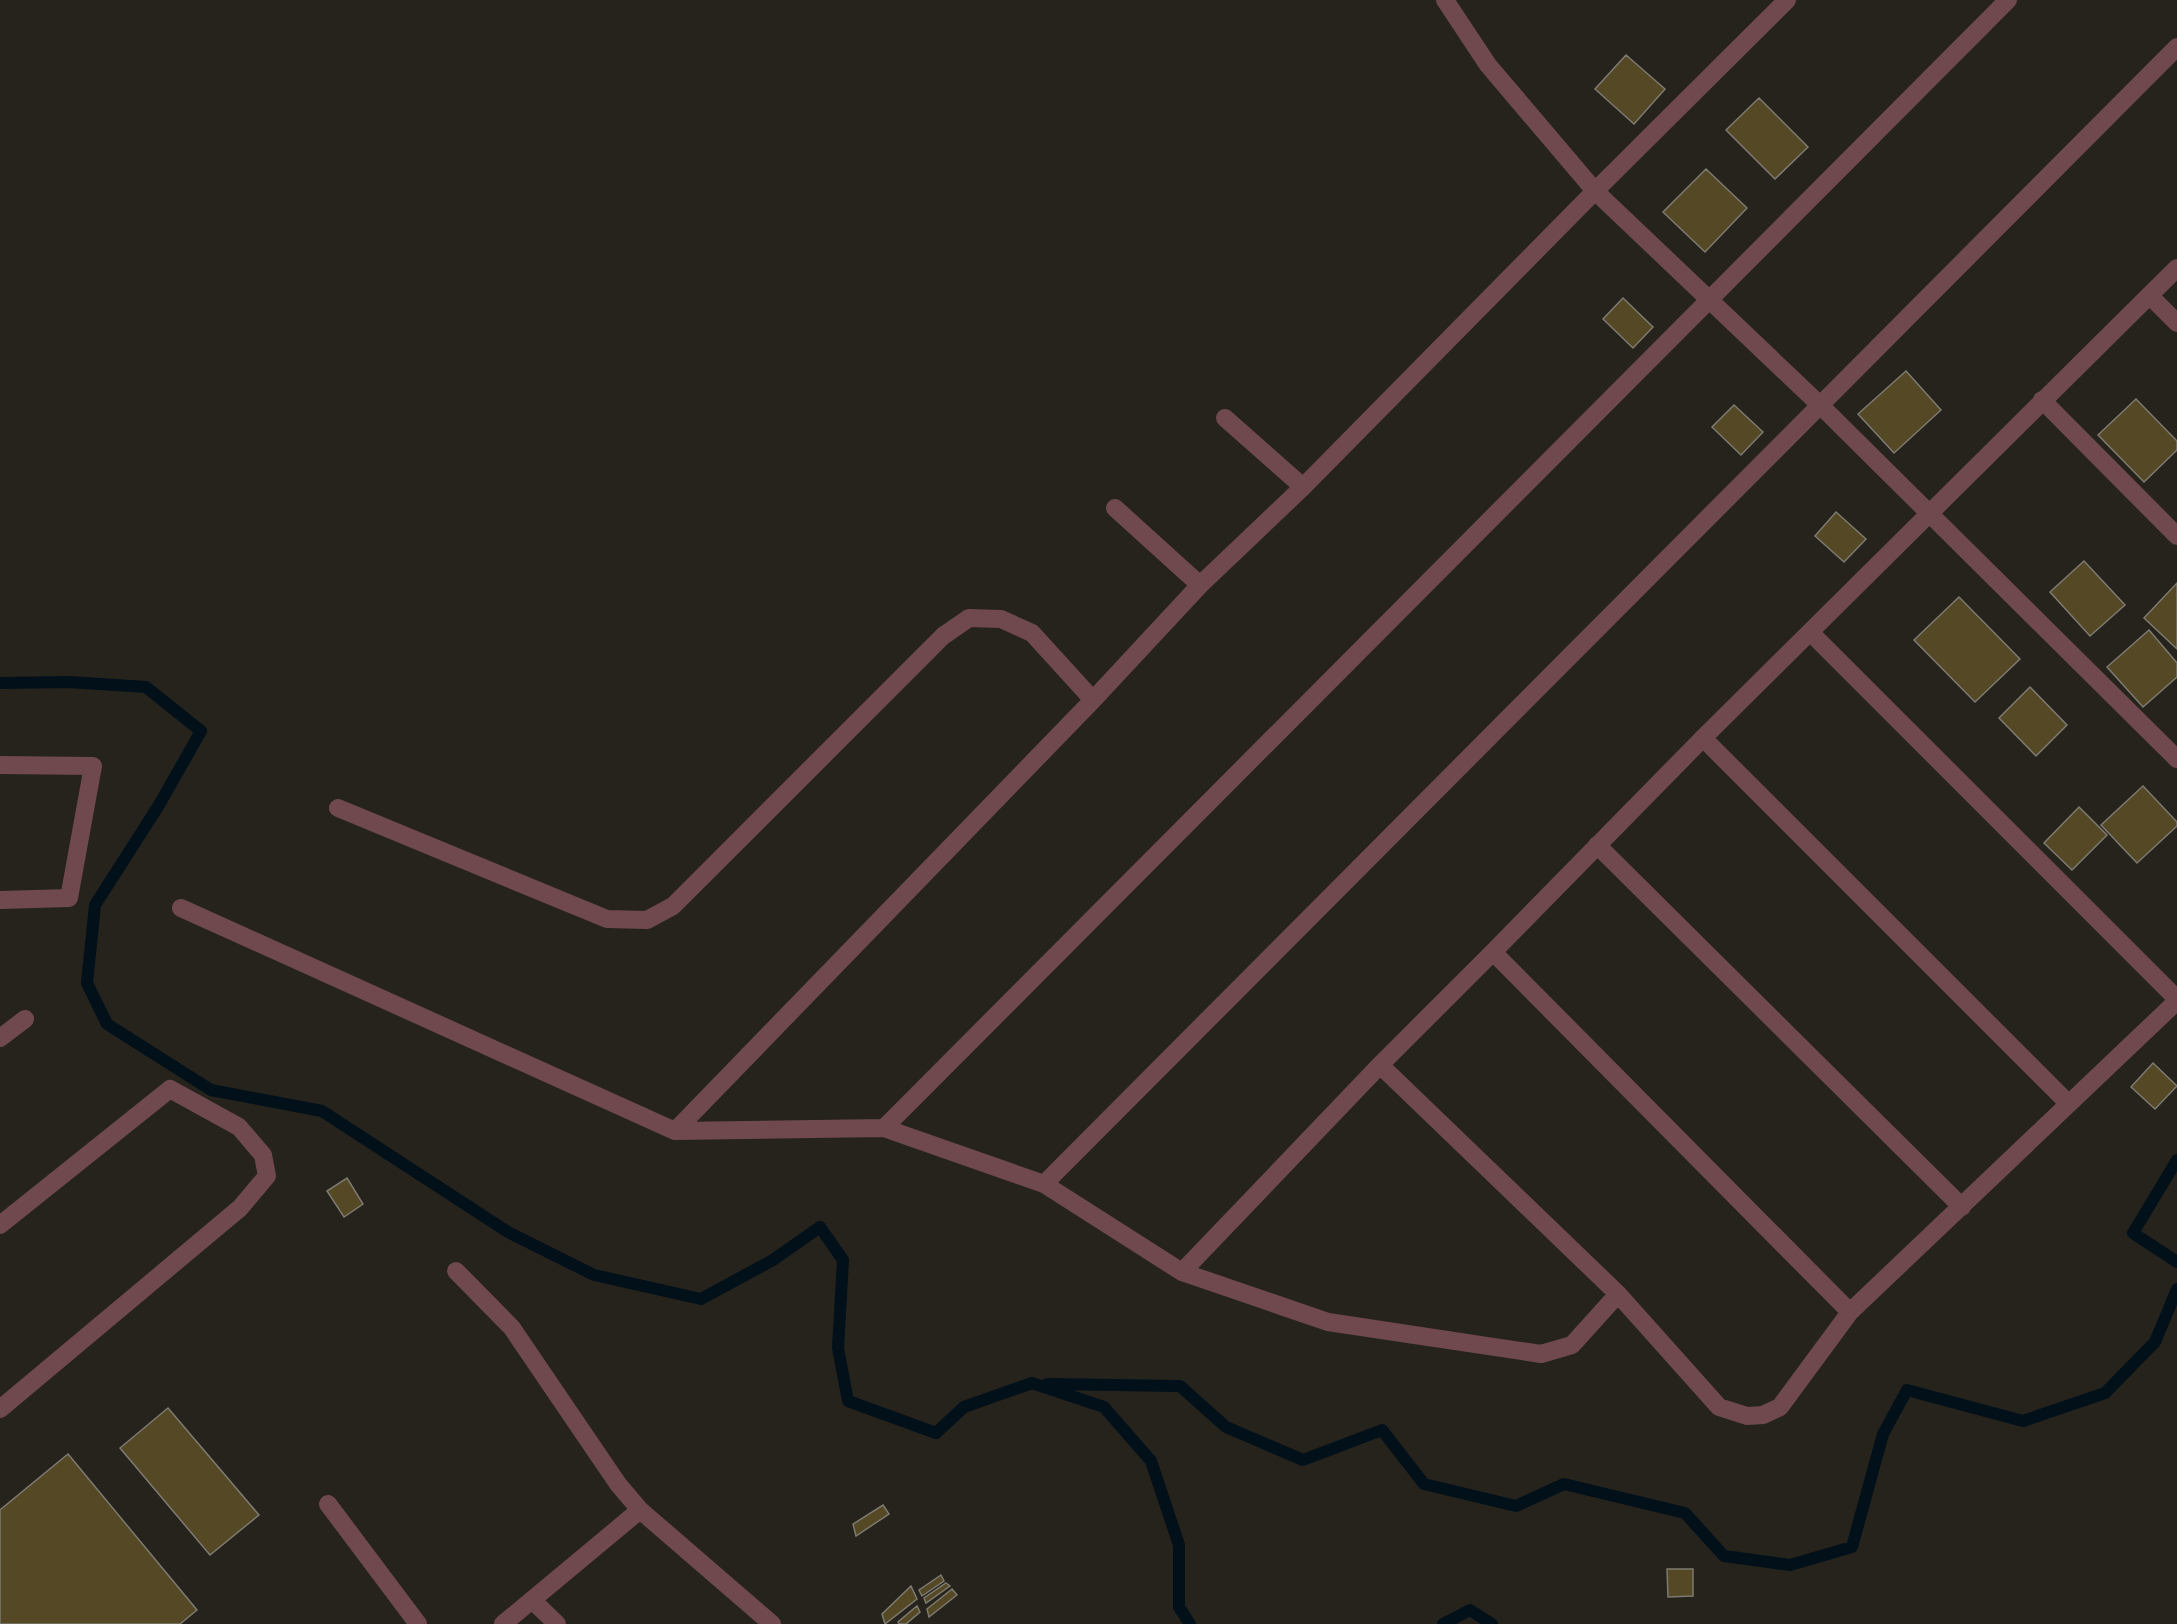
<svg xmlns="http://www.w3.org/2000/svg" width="2177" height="1624" viewBox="0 0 2177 1624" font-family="'Playfair Display',serif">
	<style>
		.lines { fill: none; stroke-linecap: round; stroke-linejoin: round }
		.stream { stroke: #011019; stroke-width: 12 }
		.building { fill: #554825; stroke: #7d7a72; stroke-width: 1.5 }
		.lane { stroke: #6f494e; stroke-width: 18 }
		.street { stroke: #6f494e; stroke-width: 18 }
	</style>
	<rect width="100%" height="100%" fill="#26231d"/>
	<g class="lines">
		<path class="stream" d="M0 683 69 682 146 687 201 731 159 805 95 905 87 983 107 1024 211 1090 322 1111 508 1232 594 1275 701 1299 773 1260 820 1227 843 1260 838 1348 848 1401 936 1433 964 1407 1032 1383 1104 1407 1151 1461 1179 1545V1607L1190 1624
			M2177 1160 2133 1233 2177 1262
			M1047 1384 1180 1386 1226 1427 1303 1460 1382 1430 1424 1484 1516 1506 1564 1484 1685 1513 1724 1556 1790 1565 1852 1547 1883 1434 1907 1390 2023 1421 2105 1393 2155 1342 2177 1289
			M1443 1624 1470 1610 1492 1624"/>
	</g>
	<path class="building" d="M1626 55 1665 89 1634 124 1595 89Z
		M1759 98 1808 147 1775 179 1726 130Z
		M1706 169 1747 208 1705 252 1663 212Z
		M1623 298 1653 327 1633 348 1603 319Z
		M1906 371 1941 410 1894 453 1858 414Z
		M2136 399 2177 441V450L2144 482 2098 435Z
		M1734 405 1763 432 1741 455 1712 427Z
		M1836 512 1866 539 1844 562 1815 536Z
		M2084 561 2125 605 2090 636 2050 592Z
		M2177 583V649L2144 618Z
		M1959 597 2020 659 1975 702 1914 640Z
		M2149 630 2177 663V677L2143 707 2107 667Z
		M2030 687 2067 725 2036 756 1999 718Z
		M2143 786 2177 822V826L2137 863 2101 825Z
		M2079 807 2107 835 2072 870 2044 843Z
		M2153 1063 2177 1086 2155 1109 2131 1087Z
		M347 1178 363 1204 344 1217 327 1191Z
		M168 1408 259 1515 210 1555 120 1448Z
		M68 1454 197 1610 180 1624H0V1510Z
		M883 1505 889 1514 856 1536 853 1524Z
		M1667 1569H1693V1596L1668 1597Z
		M941 1575 944 1581 922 1596 919 1590Z
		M946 1583 950 1586 926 1603 924 1598Z
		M911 1586 917 1599 885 1624 882 1614Z
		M952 1589 957 1595 929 1617 927 1609Z
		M917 1606 920 1612 906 1624H899L898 1622Z"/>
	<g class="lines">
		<path class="lane" d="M456 1271 512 1328 618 1484 640 1510 772 1624
			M328 1504 418 1624
			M532 1600 557 1624
			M503 1624 640 1510"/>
		<path class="street" d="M1445 0 1488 65 1595 191 1820 405 2177 759
			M2150 296 2177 323
			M2042 400 2177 536
			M1225 418 1303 487
			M1115 508 1200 585
			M1810 632 2177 999
			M1703 738 2068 1103
			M0 765 93 766 69 898 0 900
			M338 808 607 919 647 920 673 906 943 636 969 618 1001 619 1032 633 1093 700
			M1597 845 1962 1207
			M181 908 675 1131 884 1128 1044 1184 1182 1272 1328 1322 1541 1354 1572 1345 1618 1294
			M1493 952 1850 1312
			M0 1038 25 1019
			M1380 1065 1618 1294 1719 1407 1747 1416 1763 1415 1780 1407 1850 1312 2177 1001
			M884 1128 2008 0
			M675 1131 1093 700 1200 585 1303 487 1595 191 1787 0
			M1044 1184 2177 47
			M0 1225 170 1089 239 1127 263 1155 267 1176 240 1208 0 1409
			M1182 1272 1380 1065 1493 952 1703 738 2177 268"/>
	</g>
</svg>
